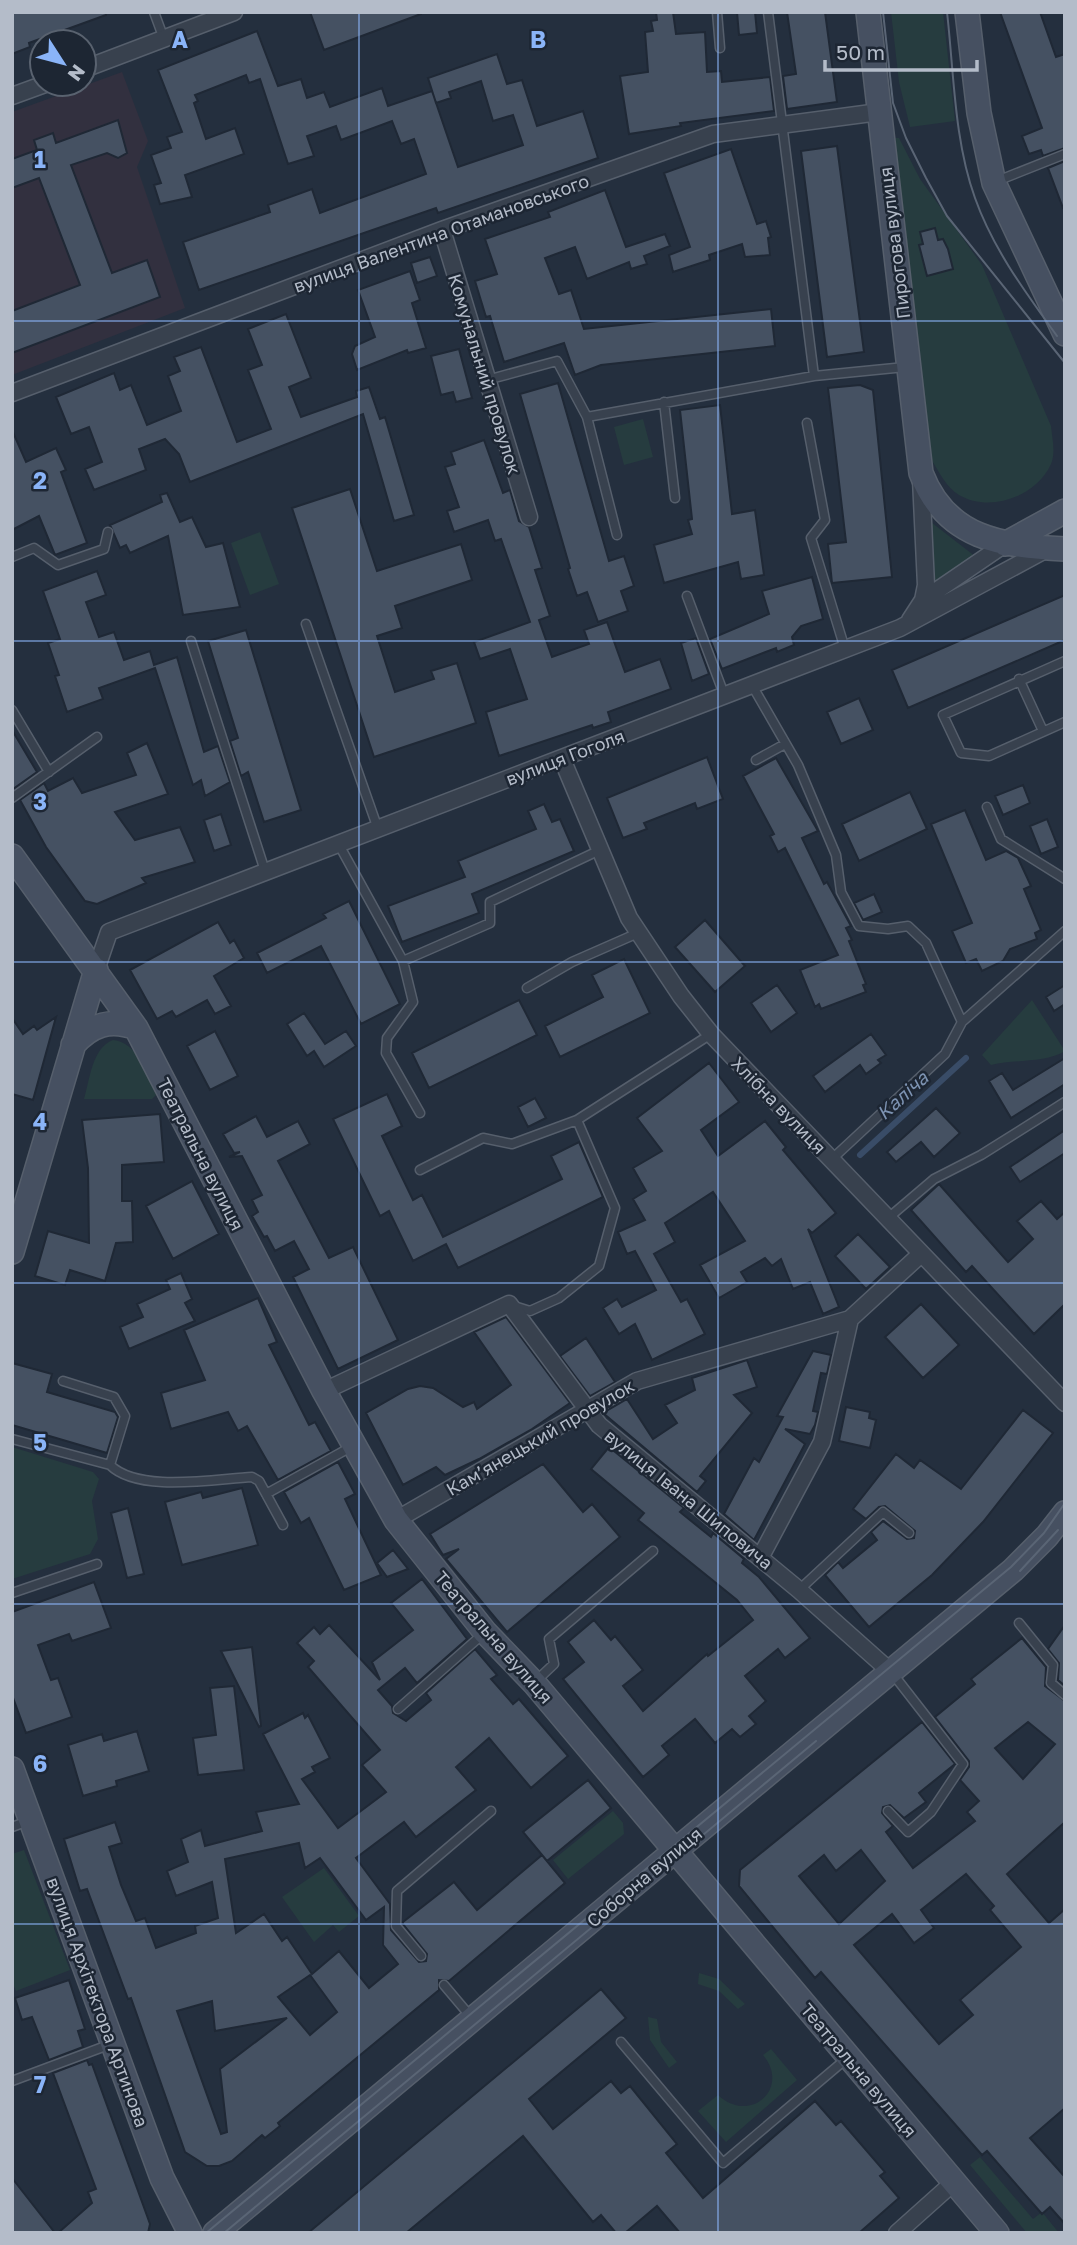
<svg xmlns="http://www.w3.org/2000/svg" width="1077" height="2245" viewBox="0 0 1077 2245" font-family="'Golos Text',sans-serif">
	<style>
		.medical { fill: #32303f }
		.green { fill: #263c3f }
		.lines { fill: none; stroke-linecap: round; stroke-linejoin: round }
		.stream { stroke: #394c67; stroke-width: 6 }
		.building { fill: #455162; stroke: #1f2835; stroke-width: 2; fill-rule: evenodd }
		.lane-casing { stroke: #565f6c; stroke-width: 11 }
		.street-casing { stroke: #565f6c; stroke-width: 19 }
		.secondary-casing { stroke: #565f6c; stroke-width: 26 }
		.lane { stroke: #38414e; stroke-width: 8 }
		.street { stroke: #38414e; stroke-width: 16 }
		.secondary { stroke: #465061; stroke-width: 23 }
		.tram { stroke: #5a6575; stroke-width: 2 }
		.grid { fill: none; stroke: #8ab4f8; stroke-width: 2; stroke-opacity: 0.55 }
		.labels { text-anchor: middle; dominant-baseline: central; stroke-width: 5; stroke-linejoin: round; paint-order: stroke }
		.street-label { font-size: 18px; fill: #b4bcc9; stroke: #1d2633 }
		.water-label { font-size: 19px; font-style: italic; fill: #7c92b1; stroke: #1d2633 }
		.grid-label { font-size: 23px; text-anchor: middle; font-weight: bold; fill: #8ab4f8; stroke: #1d2633; stroke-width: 5; stroke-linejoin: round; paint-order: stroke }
	</style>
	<rect width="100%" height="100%" fill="#242f3e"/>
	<path class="medical" d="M122 72 148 141 137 167 185 308 12 375V112Z"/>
	<path class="green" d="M891 12H943L955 121 910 127 899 82Z
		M894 138H899L920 179 982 265 1051 426C1052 438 1056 452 1051 464 1036 497 990 513 959 495 946 487 940 473 932 461Z
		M643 419 653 457 624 465 614 427Z
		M927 519 976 557 934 583Z
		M260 532 279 584 250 595 231 543Z
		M1032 1000 1065 1051C1046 1063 1016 1059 991 1065L982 1055Z
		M113 1040C138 1042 147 1076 156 1095L152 1099H84C90 1079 92 1048 113 1040Z
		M12 1447 93 1472 99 1479 92 1501 98 1539 90 1554 12 1579Z
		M613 1811 623 1823 624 1834 568 1879 553 1860Z
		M24 1850 70 1970 16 1991 12 1982V1854Z
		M324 1868 359 1916 339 1932 333 1925 314 1942 282 1897Z
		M699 1973 719 1979 745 2004 738 2009 719 1991 698 1984Z
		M648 2017 657 2019 661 2042 677 2062 669 2068 650 2040Z
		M771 2049 797 2080 726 2142 698 2111 718 2095C750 2125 791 2088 763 2055Z
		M980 2157 1033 2219 1042 2212 1059 2233H1027L970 2165Z"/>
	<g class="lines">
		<path class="stream" d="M860 1155 966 1058"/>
	</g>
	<path class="building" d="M12 12H106V15L29 43 30 47 12 54Z
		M310 12H421V14L324 50Z
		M656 12H673L676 34 705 32 707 72 721 71 722 82 770 77 774 111 680 123 681 126 629 134 620 76 648 72 645 32 653 31 651 21 657 20Z
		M737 12H755L757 33 739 35Z
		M787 12H825L837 102 787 109 783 76 796 74Z
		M1000 12H1040L1056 57 1065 54V148L1043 156 1041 150 1029 154 1022 136 1042 128Z
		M257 31 278 86 301 79 307 98 324 92 330 107 382 88 388 106 432 91 458 167 523 145 513 115 493 121 481 81 449 92 451 98 436 103 428 78 497 54 507 84 522 80 537 126 583 111 598 158 438 213 436 208 199 290 183 242 270 212 268 205 312 189 320 213 426 174 414 139 401 144 392 121 341 140 336 126 307 136 314 156 288 164 260 79 249 83 246 75 195 95 198 101 194 103 206 139 235 128 244 154 185 175 192 197 160 204 154 185 161 183 151 155 171 148 167 137 182 132 158 70Z
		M118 120 127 153 118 158 107 153 71 165 112 273 147 260 160 297 12 353V311L80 285 39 178 12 188V159L37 150 34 140 53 133 56 143Z
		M837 146 864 352 827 357 801 151Z
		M731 149 757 224 766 221 771 237 768 238 770 255 745 257 742 244 709 255 710 260 673 272 669 255 690 247 664 173Z
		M1065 161V208H1063L1048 168Z
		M605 190 626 247 665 234 670 246 644 256 647 264 631 269 629 262 587 279 575 247 545 258 559 294 571 290 584 329 771 309 775 346 601 365 575 375 564 343 504 362 490 316 486 317 475 281 497 274 485 239 550 217 548 212Z
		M935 228 938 240 943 239 948 249 953 269 927 276 919 245 923 244 920 232Z
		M430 257 437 276 417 283 411 263Z
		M410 271 420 300 412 303 426 348 408 353 407 350 357 370 352 354 355 346 375 337 358 290Z
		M286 314 311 378 289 387 301 417 357 397 356 391 369 387 380 419 385 417 414 515 394 521 363 414 190 482 179 454 165 439 139 449 146 470 94 490 85 469 102 462 89 427 71 434 56 397 114 373 120 390 131 385 147 425 181 411 168 376 180 371 174 357 201 347 237 442 271 429 248 370 262 365 248 329Z
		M459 349 472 398 456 402 453 392 441 395 431 356Z
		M558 383 609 561 624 556 634 586 621 591 628 611 598 622 587 592 577 596 568 569 570 568 520 394Z
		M860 385 873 390 892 577 832 583 828 544 846 542 828 388Z
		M720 405 732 514 755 510 764 575 741 579 738 562 664 583 654 545 692 534 688 520 692 519 680 410Z
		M12 430 26 462 56 448 66 470 61 472 87 543 55 555 39 516 12 530Z
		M484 440 503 493 510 490 519 521 529 527 542 568 535 570 550 616 539 620 552 657 589 644 584 630 607 622 625 672 660 659 671 689 608 712 611 722 593 728 592 725 499 756 486 712 527 699 510 649 480 659 474 642 530 622 501 539 495 541 488 520 454 532 447 511 459 507 445 467 455 464 451 452Z
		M350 489 377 571 461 544 472 580 395 606 402 628 377 636 395 692 434 679 431 671 457 663 476 723 374 757 292 508Z
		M167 493 180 522 192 517 206 547 223 543 240 607 183 615 168 536 130 553 126 545 120 548 110 525 162 502 160 495Z
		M97 571 106 595 86 602 99 637 114 632 124 660 150 651 154 665 177 657 204 752 218 746 230 782 205 796 201 780 193 785 155 668 99 688 103 699 67 712 55 676 59 675 48 643 60 639 43 591Z
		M812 577 823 619 801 626 792 637 794 645 777 652 776 648 722 669 710 639 769 614 762 591Z
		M1065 595V640L908 708 892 670Z
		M246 630 301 810 264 822 248 772 241 776 230 741 238 738 208 641Z
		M696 638 709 674 692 681 681 643Z
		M859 698 873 730 841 744 827 712Z
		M12 730 37 772 13 789 12 788Z
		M147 743 168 794 115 812 135 840 180 827 195 862 142 878 146 883 97 904 85 901 46 847 20 800 44 783 48 791 73 778 82 793 136 775 127 753Z
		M707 757 723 799 697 809 695 803 644 823 647 829 623 838 607 798Z
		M776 758 818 831 802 838 824 884 827 882 851 926 846 928 852 940 849 941 866 984 863 985 866 992 821 1009 819 1004 815 1007 800 970 838 955 785 848 778 852 770 836 774 834 743 776Z
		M1023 785 1030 803 1003 815 995 796Z
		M910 792 927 829 859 861 842 824Z
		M544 804 552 822 560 819 574 851 472 894 479 913 402 942 388 906 465 877 458 861 536 829 528 811Z
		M965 810 986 860 1006 851 1018 858 1031 886 1024 889 1041 930 1035 933 1037 939 1010 949 1003 961 982 971 976 959 966 963 952 931 972 923 931 824Z
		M221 814 231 845 214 851 204 820Z
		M1047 819 1058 847 1041 854 1030 826Z
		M874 894 882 912 863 920 854 903Z
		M349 901 400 1004 361 1024 321 946 267 973 257 953 326 918 323 914Z
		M705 920 745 966 715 992 675 947Z
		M218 922 230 943 234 940 244 958 214 976 231 1006 215 1014 207 1000 176 1017 172 1011 157 1019 130 970Z
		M624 959 650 1013 560 1057 545 1026 603 997 592 975Z
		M777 985 797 1013 771 1032 751 1003Z
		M1065 985V1004L1054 1011 1046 997Z
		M519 1000 537 1035 429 1088 412 1053Z
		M304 1013 325 1044 346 1031 356 1046 324 1067 314 1051 307 1056 287 1024Z
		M56 1017 33 1100 12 1094V1018L23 1034 34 1026 37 1030Z
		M215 1031 238 1076 210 1090 187 1046Z
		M871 1034 886 1055 878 1060 881 1063 866 1074 860 1065 825 1092 813 1076Z
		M1065 1058V1084L1011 1118 989 1081 1002 1073 1013 1090Z
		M709 1063 739 1102 701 1130 718 1156 765 1121 786 1147 783 1150 836 1213 812 1233 808 1229 839 1307 823 1314 810 1282 793 1289 781 1259 772 1266 765 1258 741 1272 747 1282 719 1298 700 1265 745 1241 713 1192 665 1223 675 1242 654 1254 681 1302 687 1299 705 1334 652 1360 635 1324 619 1334 603 1308 617 1299 622 1307 656 1290 635 1251 627 1254 618 1232 645 1220 633 1199 646 1191 633 1168 662 1151 637 1118Z
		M387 1094 402 1126 382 1136 413 1200 422 1195 443 1237 562 1179 551 1156 579 1142 603 1197 458 1268 446 1244 413 1261 389 1211 380 1216 333 1119Z
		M535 1098 546 1118 528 1127 518 1107Z
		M936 1108 960 1133 934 1157 921 1142 896 1162 887 1152Z
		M160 1114 164 1162 122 1165V1201H132L133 1242 116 1243 105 1281 70 1270 65 1285 35 1276 48 1231 89 1243 88 1168 82 1120Z
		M256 1116 267 1137 298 1121 310 1144 278 1161 329 1258 353 1247 398 1340 338 1369 293 1277 309 1269 294 1241 275 1251 267 1236 264 1237 252 1216 258 1212 252 1200 262 1195 242 1156 229 1157 240 1152 234 1153 223 1134Z
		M1065 1130V1153L1020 1182 1010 1167Z
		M192 1181 219 1234 173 1259 146 1206Z
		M939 1184 1008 1262 1033 1239 1017 1221 1041 1201 1057 1219 1065 1212V1304L1034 1334 972 1266 966 1272 911 1210Z
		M858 1234 890 1267 866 1289 835 1256Z
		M181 1273 192 1299 185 1303 195 1321 129 1349 120 1327 143 1317 137 1304 170 1289 166 1280Z
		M258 1298 277 1342 269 1345 309 1425 315 1422 331 1451 278 1480 247 1426 238 1431 228 1412 171 1429 161 1393 205 1380 184 1330Z
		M921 1304 959 1345 923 1378 885 1337Z
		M506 1317 570 1403 532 1429 479 1459 445 1475 436 1467 403 1485 366 1413 408 1389 420 1386 433 1388 463 1407 474 1402 477 1409 511 1385 474 1332Z
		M586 1338 615 1382 590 1396 560 1356Z
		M813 1351 831 1355 827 1374 821 1373 813 1411 818 1412 815 1425 810 1434 785 1429 805 1444 754 1540 724 1514 754 1458 759 1462 783 1417 777 1416Z
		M747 1360 757 1387 734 1395 752 1413 700 1476 706 1481 697 1492 603 1413 627 1399 653 1439 677 1423 665 1405 695 1390 692 1378Z
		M12 1363 52 1374 47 1392 115 1412 118 1417 107 1453 12 1425Z
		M846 1407 870 1412 869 1418 876 1420 870 1448 839 1441Z
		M1023 1410 1053 1433 983 1522 932 1575 869 1627 825 1575 838 1562 843 1568 877 1540 871 1532 883 1521 907 1539 914 1538 915 1531 885 1506 879 1507 866 1519 853 1509 896 1454 914 1468 920 1460 961 1489Z
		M609 1447 684 1508 680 1512 711 1537 713 1533 744 1559 742 1563 759 1577 810 1638 785 1658 778 1649 745 1676 766 1701 749 1716 756 1724 740 1737 732 1729 715 1743 695 1719 662 1746 669 1755 643 1777 563 1679 584 1662 568 1642 594 1620 611 1640 615 1636 643 1670 623 1686 643 1711 707 1654 708 1656 753 1620 737 1600 638 1520 644 1513 591 1469Z
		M338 1462 355 1494 345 1499 381 1575 344 1590 309 1518 301 1523 284 1492Z
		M543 1464 583 1512 592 1504 620 1537 507 1632 446 1559 459 1549 443 1555 430 1534Z
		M242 1488 258 1545 182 1565 165 1502 201 1492 203 1498Z
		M128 1508 144 1574 127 1578 111 1513Z
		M393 1550 408 1569 387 1577 377 1563Z
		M422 1579 467 1639 417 1683 405 1668 378 1690 392 1706 393 1713 406 1721 431 1700 426 1693 475 1649 497 1675 491 1679 513 1704 519 1699 568 1756 531 1788 489 1738 456 1767 476 1790 416 1837 404 1822 356 1858 390 1904 391 1930 419 1962 426 1961 427 1954 403 1924V1922L454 1882 477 1910 542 1855 565 1883 449 1981 439 1980V1990L278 2123 280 2126 265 2138 262 2135 232 2161 219 2166H207L185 2152 131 1998 128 1999 87 1889 80 1891 64 1839 115 1822 122 1843 109 1847 121 1885 136 1921 145 1918 156 1948 196 1933 195 1926 218 1918 212 1882 176 1896 167 1871 188 1862 181 1839 201 1830 205 1846 262 1831 256 1812 299 1804 263 1734 303 1713 305 1718 308 1715 330 1758 312 1767 315 1772 302 1779 338 1828 386 1792 362 1765 380 1750 308 1667 314 1661 297 1643 314 1627 320 1634 329 1625 380 1680 372 1662 413 1630 391 1603ZM299 1843 305 1868 320 1858 366 1920 384 1907 383 1945 398 1964 369 1988 339 1951 312 1974 287 1937 282 1941 264 1914 236 1933 225 1859ZM310 1975 337 2012 310 2035 278 1997ZM212 2001 215 2031 287 2018 220 2069 227 2132 221 2134 177 2011Z
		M94 1582 111 1628 72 1641 69 1634 38 1645 51 1680 58 1678 72 1717 26 1733 12 1695V1612Z
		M1065 1625V1686L1058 1680 1059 1663 1048 1649Z
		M1022 1638 1046 1667 1045 1686 1065 1701V1822L1007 1874 1049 1923 1065 1909V2108L1030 2138 1065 2177V2224L1050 2207 1042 2214 987 2151 982 2155 821 1972 815 1978 739 1886 740 1870 922 1722 955 1764 919 1793 926 1802 904 1818 890 1805 883 1807 882 1813 893 1826 886 1832 913 1868 975 1821 967 1812 979 1801 960 1780 969 1767V1761L935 1717 975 1684 971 1679ZM1028 1722 1055 1744 1023 1779 995 1748ZM861 1850 885 1881 839 1924 799 1876 824 1855 836 1871ZM966 1874 994 1906 990 1910 1021 1947 960 2000 973 2015 939 2044 854 1945 892 1914 914 1943 934 1928 921 1910Z
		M252 1647 261 1726 259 1727 221 1651Z
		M234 1686 244 1770 198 1775 193 1738 216 1735 210 1688Z
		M137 1731 149 1771 116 1781 117 1786 83 1796 68 1745 102 1734 104 1741Z
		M588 1780 611 1808 547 1861 523 1832Z
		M69 1980 85 2029 78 2031 83 2047 49 2060 32 2017 22 2020 15 1998Z
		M601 1989 626 2018 529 2099 553 2129 611 2081 621 2093 630 2086 677 2144 666 2153 703 2198 815 2101 836 2125 841 2121 885 2172 880 2176 899 2198 859 2233H680L657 2206 625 2233H616L601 2215 593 2222 523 2136 406 2233H308Z
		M87 2060 89 2065 92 2064 150 2224 148 2233H58L92 2203 88 2192 96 2189 53 2073Z
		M12 2178 55 2233H12Z"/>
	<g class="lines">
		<g class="lane-casing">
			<path id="lane" d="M154 12 164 39
				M717 12 720 48
				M768 12 814 376
				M997 181 1065 154
				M487 380 557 361 587 417 617 535
				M664 402 675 498
				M587 417 814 376 905 367
				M807 423 825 520 811 538 845 649
				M12 557 34 548 58 565 104 549 108 532
				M687 596 725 697
				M306 624 378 829
				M191 641 265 871
				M1065 661 943 715 961 753 989 756 1065 722
				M1019 679 1043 731
				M753 687 798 765 836 855 841 892 859 926 888 929 908 926 926 943 962 1022
				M12 710 49 772
				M756 760 785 744
				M12 798 97 737
				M987 807 1001 839 1065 879
				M338 843 403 961 413 1002 387 1038 386 1053 420 1113
				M403 961 490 923V902L600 850
				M527 988 572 962 638 933
				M832 1159 945 1054 962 1022 1065 931
				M420 1170 483 1138 512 1144 577 1120 711 1034
				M887 1219 934 1179 981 1155 1065 1102
				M514 1306 530 1311 559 1298 599 1266 615 1208 577 1120
				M12 1439 110 1465 125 1416 114 1397 63 1381
				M110 1465C138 1493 214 1479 252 1477L259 1481 283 1525
				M266 1494 351 1447
				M799 1590 883 1512 909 1533
				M12 1593 97 1564
				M1019 1623 1053 1665 1051 1683 1065 1695
				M536 1681 554 1664 549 1639 653 1551
				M398 1709 483 1634
				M888 1811 908 1832 931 1812 963 1764 893 1674
				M12 1827 28 1821
				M421 1956 396 1926 397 1891 491 1811
				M444 1985 471 2017
				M621 2042 723 2163 846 2059
				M12 2081 111 2044"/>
		</g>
		<g class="street-casing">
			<path id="street" d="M84 69 234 12
				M12 96 45 84
				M442 230 529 517
				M12 393 442 230 713 134 879 112
				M923 600 1005 544
				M910 620 923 600 926 585 921 479
				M562 759 629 918 681 996 711 1034 1065 1403
				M96 970 109 932 900 628 1047 549
				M324 1391 509 1304 599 1425 799 1590 891 1672
				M396 1520 637 1381 850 1319
				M760 1558 822 1442 850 1319 921 1254
				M897 2233 954 2182"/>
		</g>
		<g class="secondary-casing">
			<path id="secondary" d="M868 12 921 473C946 539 1002 546 1065 549
				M967 12 979 113 994 183 1065 334
				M1005 544 1065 511
				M12 856 136 1028 324 1391 396 1520 485 1632 534 1683 997 2233
				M73 1045C91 1025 110 1018 136 1028
				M12 1252 96 970
				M12 1769 162 2178 190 2233
				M215 2233 1013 1570 1047 1536 1065 1513"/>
		</g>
		<use href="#lane" class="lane"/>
		<use href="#street" class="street"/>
		<use href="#secondary" class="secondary"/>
		<path class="tram" d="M883 12 893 103 906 138 926 178 947 216 1065 363
			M947 12C954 73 954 140 975 198 993 249 1026 293 1057 336
			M1020 1571 1058 1530
			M206 2233 1011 1567 1044 1533 1065 1503
			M224 2233 816 1741"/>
	</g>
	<path class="grid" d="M359 12V2233M718 12V2233M12 321H1065M12 641H1065M12 962H1065M12 1283H1065M12 1604H1065M12 1924H1065"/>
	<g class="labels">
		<g class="street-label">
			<text transform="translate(441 233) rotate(-20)">вулиця Валентина Отамановського</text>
			<text transform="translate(894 243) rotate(-97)">Пирогова вулиця</text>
			<text transform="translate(485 374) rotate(73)">Комунальний провулок</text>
			<text transform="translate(565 757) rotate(-21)">вулиця Гоголя</text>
			<text transform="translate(779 1105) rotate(46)">Хлібна вулиця</text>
			<text transform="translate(201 1154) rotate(63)">Театральна вулиця</text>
			<text transform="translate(540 1437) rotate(-30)">Камʼянецький провулок</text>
			<text transform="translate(689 1499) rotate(39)">вулиця Івана Шиповича</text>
			<text transform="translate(494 1637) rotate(49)">Театральна вулиця</text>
			<text transform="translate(644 1877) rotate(-40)">Соборна вулиця</text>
			<text transform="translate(98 2002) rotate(70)">вулиця Архітектора Артинова</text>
			<text transform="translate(859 2070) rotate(50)">Театральна вулиця</text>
		</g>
		<g class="water-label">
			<text transform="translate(902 1095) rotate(-42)">Каліча</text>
		</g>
	</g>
	<g class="grid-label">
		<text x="180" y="48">A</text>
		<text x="538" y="48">B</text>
		<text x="40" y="168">1</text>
		<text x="40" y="489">2</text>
		<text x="40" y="810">3</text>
		<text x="40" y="1130">4</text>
		<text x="40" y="1451">5</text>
		<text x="40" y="1772">6</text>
		<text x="40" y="2093">7</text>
	</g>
	<rect width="1077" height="2245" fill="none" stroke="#b4bcc9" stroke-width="28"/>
	<g transform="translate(63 63) rotate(126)"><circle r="33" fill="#1d2633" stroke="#59626f" stroke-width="2"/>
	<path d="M0-5L12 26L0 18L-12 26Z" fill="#8ab4f8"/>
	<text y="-10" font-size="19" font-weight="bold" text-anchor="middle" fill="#b4bcc9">N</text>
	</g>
	<path d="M825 60v10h152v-10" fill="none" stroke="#b4bcc9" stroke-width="3.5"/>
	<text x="836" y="60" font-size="21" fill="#b4bcc9" stroke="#1d2633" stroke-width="5" paint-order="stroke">50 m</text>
</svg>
